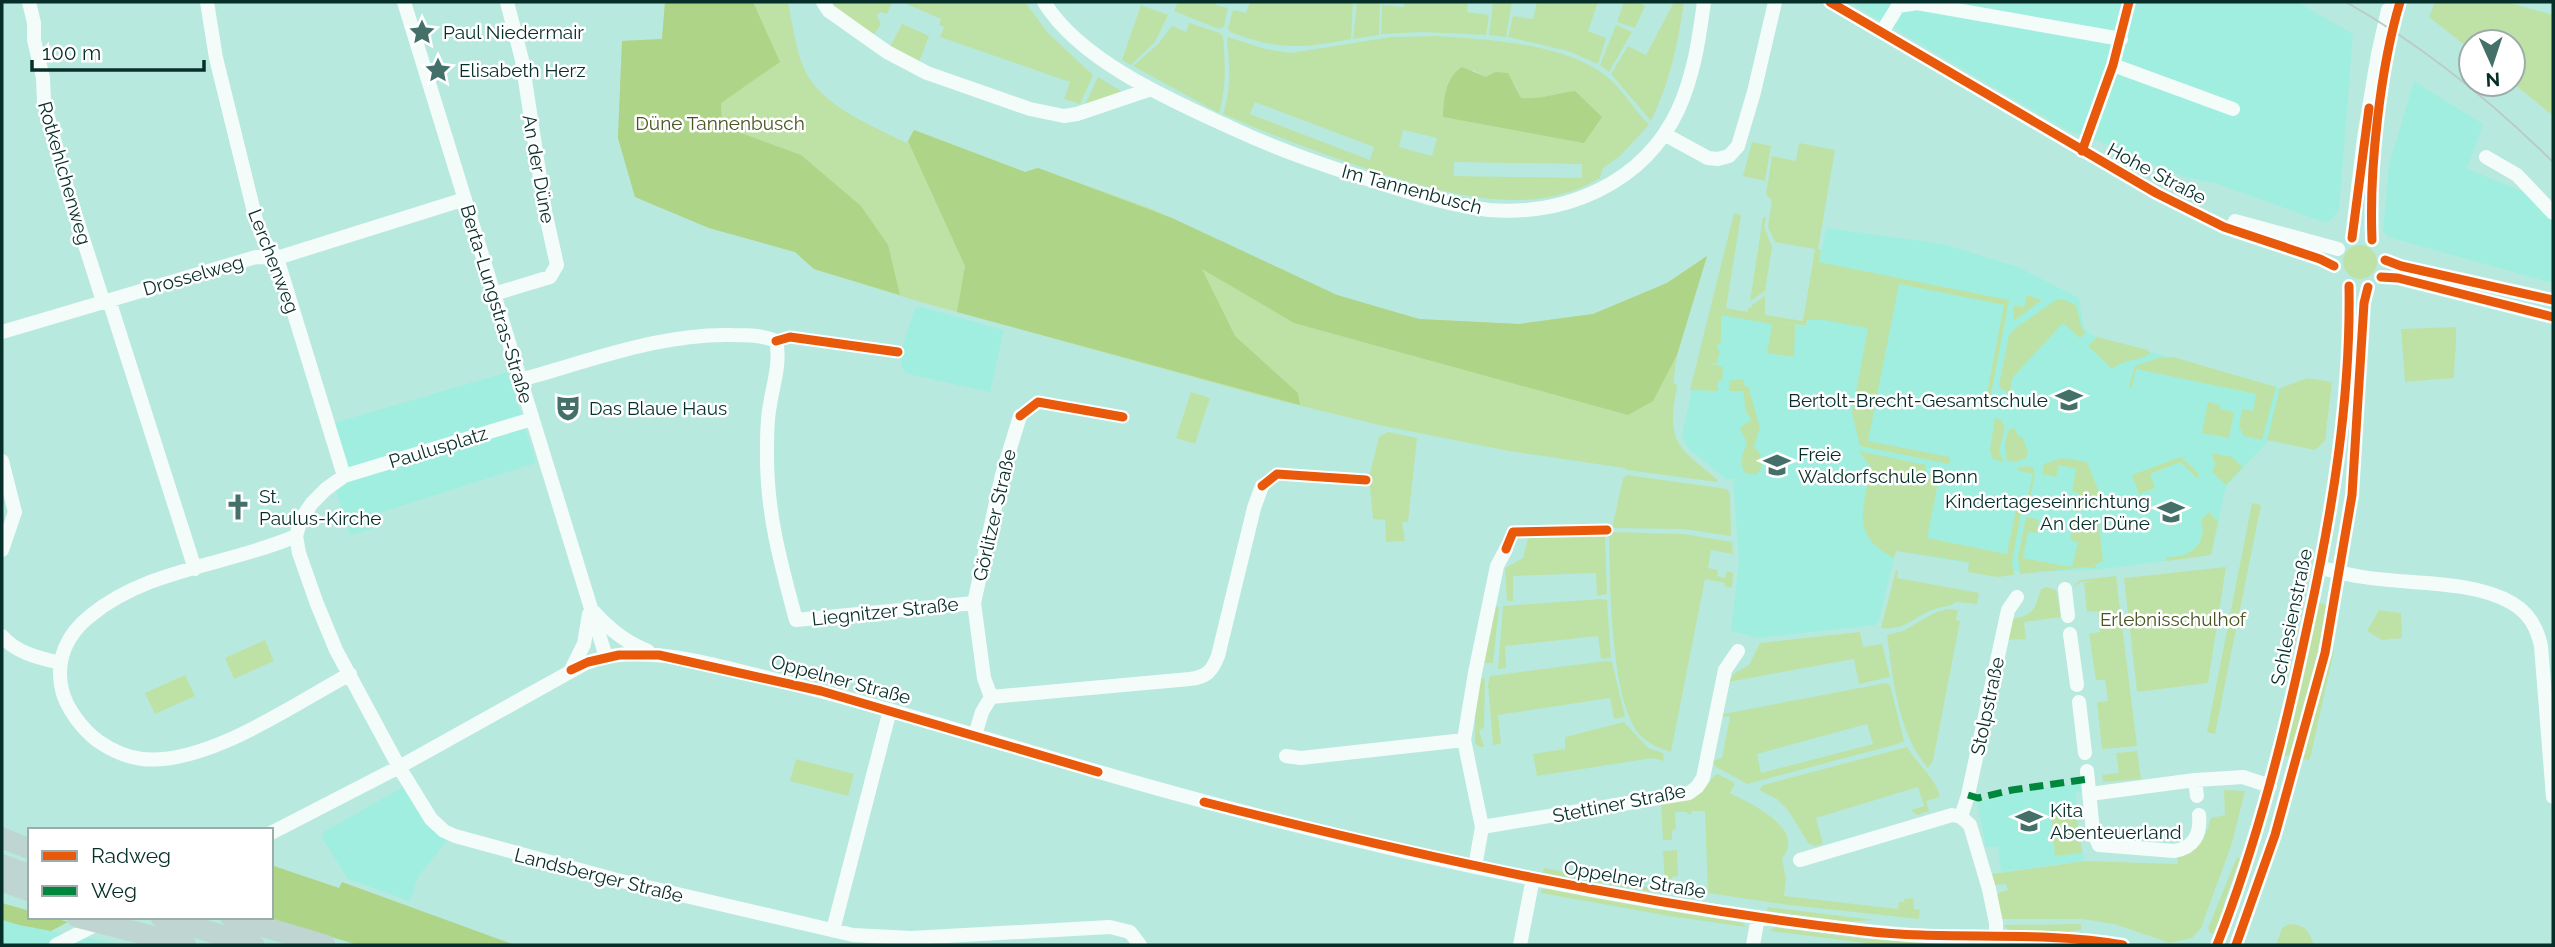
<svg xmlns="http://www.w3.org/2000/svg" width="2555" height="947" viewBox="0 0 2555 947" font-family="Raleway,sans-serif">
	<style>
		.built { fill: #a0eedf }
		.green { fill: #bee2a6; fill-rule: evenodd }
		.forest { fill: #aed488 }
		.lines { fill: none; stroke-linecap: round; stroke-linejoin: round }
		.minor { stroke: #f4fcfa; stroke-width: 14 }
		.highway { stroke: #bfd5d1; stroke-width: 21 }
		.tram { stroke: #bbcac6; stroke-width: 2 }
		.quiet { stroke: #00873e; stroke-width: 7; stroke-dasharray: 14 7; stroke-linecap: butt }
		.cycleway-casing { stroke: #fff; stroke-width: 13 }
		.cycleway { stroke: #e8590c; stroke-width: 9 }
		.labels { text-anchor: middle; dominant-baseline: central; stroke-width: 5; stroke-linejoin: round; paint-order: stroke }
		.poi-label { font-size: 19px; fill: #072f29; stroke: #fff; text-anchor: start }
		.park-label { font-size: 19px; fill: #495523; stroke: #fff }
		.street-label { font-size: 19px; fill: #072f29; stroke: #fff }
	</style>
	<rect width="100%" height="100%" fill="#b8e9df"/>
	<path class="built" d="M1849 2H2297L2353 34 2339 209 2333 218 2326 222 2318 220 2215 183 2187 178 2106 144 2065 129Z
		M2414 81 2483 124 2467 169 2529 194 2553 220V283L2388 237 2383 231 2389 165Z
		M1826 228 1943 244 2018 267 2079 298 2084 329 2094 336 2285 390 2268 441 2226 486 2211 555 2096 570 2021 572 1896 551 1878 622 1875 625 1758 638 1731 631 1739 561 1733 479H1726L1688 448 1682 436 1703 337 1710 311 1806 327Z
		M921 307 1004 330 990 392 908 374 902 368 900 354 915 308Z
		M508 372 536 463 379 513 382 526 350 535 331 475 348 466 334 423Z
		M2082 783 2084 791 2075 793 2084 861 2001 872 1998 846 1986 847 1978 807 1980 802 2012 793Z
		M403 787 425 824 447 840 418 877 410 901 348 879 322 838 325 831Z
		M2 920 19 925 125 945H2Z"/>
	<path class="green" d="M665 2H788C792 21 795 43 801 61 816 105 869 124 907 143L914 130 1025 172 1038 168 1152 209 1337 295 1419 319 1519 324 1593 314 1667 283 1707 256 1677 355 1673 383 1676 384 1677 387C1666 443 1677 446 1717 479V482L1627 470 1624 468 1509 451 1379 425 1269 398 917 301 814 269 795 252 709 228 635 197 618 138 622 41 662 39Z
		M830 2H892L887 14 880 12 877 16 881 24 873 36Z
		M902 2H1025L1048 33 1093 75 1080 104 1064 99 1070 82 940 37 944 27 939 25 941 19Z
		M1178 2H1216V5L1228 8 1224 26 1219 29 1174 11Z
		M1250 2H1353L1351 39C1300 49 1279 50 1230 32L1228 28 1233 10 1246 13Z
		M1357 2H1380L1379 35 1353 39Z
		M1404 2H1468L1467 12 1489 15 1486 35 1422 32 1381 34 1382 5 1404 7Z
		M1493 2H1512L1506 37 1489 35Z
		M1537 2H1598L1588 31 1606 38 1598 64 1568 51 1508 37 1513 16 1533 19Z
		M1624 2H1636L1645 6 1635 28 1617 22Z
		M1674 2H1684C1678 44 1670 82 1651 121L1611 74 1628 46 1646 55Z
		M2435 2H2507L2553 15V116L2513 83V42H2471V50L2429 17Z
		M1141 5 1168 15 1155 42 1131 65 1122 60Z
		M1189 23 1220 33 1223 36C1225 63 1227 86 1219 113L1133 66 1158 44 1172 26 1186 32Z
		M902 24 929 36 919 62 890 47Z
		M1616 25 1632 32 1609 72 1600 65Z
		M1434 36C1485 39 1565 43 1606 76 1623 89 1634 110 1649 125L1620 156 1603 168 1600 178C1530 220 1444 193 1373 171 1322 154 1272 136 1223 114 1231 89 1230 67 1227 41L1228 37 1265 49 1291 53 1391 37ZM1473 70 1486 77 1495 72 1514 83 1521 98C1540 100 1556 93 1575 91L1585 101 1443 116ZM1255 102 1374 147 1370 160 1250 114ZM1403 130 1437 138 1432 156 1399 147ZM1454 162 1582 164V178L1454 176Z
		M1098 77 1124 93 1084 107Z
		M1752 142 1771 146 1765 181 1743 176Z
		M1799 143 1835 150 1818 249 1821 250 1819 262 2009 300 1989 405 1985 404 2004 305 1899 284 1868 441 1950 457 1949 464 1860 446 1852 413 1868 328 1824 320H1807L1806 326 1781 322 1795 325 1794 357 1767 353 1772 324 1721 315V343H1718L1717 349 1720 350 1717 363H1710L1723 367 1722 381H1718V391L1690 390 1734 213 1741 215 1726 308 1748 312V308H1751L1752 305 1765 296V315L1803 321 1815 249 1775 242 1768 227 1772 201 1766 194 1772 156 1796 161Z
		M1763 217 1766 218 1764 227 1772 247 1765 291 1750 301Z
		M2343 262a17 17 0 1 1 34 0a17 17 0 1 1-34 0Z
		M2027 295 2042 300 2017 319H2013L2014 305 2024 307Z
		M2063 299 2076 305 2082 329 2086 332 2080 338 2063 323 2012 378 2010 393 2001 389 1999 385 2009 335 2014 329 2056 300Z
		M2456 327C2457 345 2454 360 2454 378L2405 382 2401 329Z
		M2097 337 2148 350 2150 354C2138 361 2123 359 2112 369L2088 346Z
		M2173 357 2276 387 2262 440 2244 436 2239 427 2242 409 2253 411 2256 394 2136 369 2132 387H2129L2135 366 2158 358Z
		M2308 378 2332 382 2325 441 2315 450 2267 440 2280 388Z
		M1744 379V386H1748L1760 427 1754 447 1760 454 1762 467 1756 475 1745 473C1738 462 1743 453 1747 443L1740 428 1751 419 1746 412 1743 391H1729V381Z
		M1191 392 1210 398 1195 444 1176 438Z
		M2208 402 2220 405V409L2234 412 2229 438 2202 433Z
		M1995 418 2001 420 2005 428 1999 451 2004 462 1993 459 1990 450Z
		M2011 428 2015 429 2018 436 2023 438 2028 452 2026 458 2016 462 2008 461C2003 451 2004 437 2011 428Z
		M1388 432 1417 438 1408 522H1402L1405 541 1386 542 1385 520 1373 519 1369 477 1379 437Z
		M1859 451 1926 465 1924 479 1928 480 1931 470 1940 473 1927 538 2007 554 2017 504H2020L2021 499 2027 500 2033 474 2019 471 2017 468 2024 466 2033 467 2035 474 2029 503H2023L2012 561 2014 575 1997 577 1968 572 1969 562 1896 551 1894 558C1850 536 1863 509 1871 468Z
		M2212 453 2232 457 2243 467 2226 485 2212 472 2215 465Z
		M2181 457 2200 475 2197 478 2180 462 2150 474 2155 488 2139 494 2132 475Z
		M2062 458 2087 462 2103 502 2074 513 2079 493 2072 491 2076 469 2059 465 2056 477 2042 474 2044 464Z
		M1627 475 1727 489 1730 495 1731 536 1683 529 1612 528 1623 479Z
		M2252 503 2261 505 2215 734 2207 732Z
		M2209 512 2218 522 2211 555 2166 561V557C2190 558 2208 545 2201 520Z
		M2026 517 2039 520 2037 533 2028 532 2023 558 2072 567 2078 542 2070 540 2074 520 2099 525 2103 561 2095 565 2097 569 2089 567 2020 574 2018 557Z
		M1611 532 1684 534 1732 542 1733 554 1711 550 1708 568 1718 570 1717 576 1725 578 1727 571 1733 573 1732 588 1724 586 1725 583 1705 579 1671 752C1661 749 1651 745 1642 737 1610 707 1610 580 1609 536Z
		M1601 533 1605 537 1607 594 1597 596 1596 573 1513 576V601H1507L1505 568 1523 558 1529 534Z
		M2226 567 2208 683 2137 692 2124 578Z
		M1896 570 1898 571 1897 578 1979 593 1977 604 1956 602C1950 607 1943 606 1935 609 1913 616 1907 631 1881 628Z
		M2116 576 2137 746 2102 749 2097 702 2108 701 2105 680H2096L2089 634 2100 632 2098 611 2087 612 2084 583 2095 581 2081 582 2072 588 2080 580Z
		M2047 587 2056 590 2057 593 2061 617 2024 622 2026 639 2006 640 2013 619C2036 614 2034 609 2041 589Z
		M1601 599 1607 600 1611 658 1601 659 1598 636 1505 646 1506 668 1498 669 1503 606Z
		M2319 603 2328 605 2294 757 2284 755Z
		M1493 607H1499L1493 663H1482Z
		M1947 609 1958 610 1956 620 1960 621 1933 761 1928 768C1898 734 1893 679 1887 635L1903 631 1934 613Z
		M2379 610 2401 613 2402 638 2382 640 2367 631Z
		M1860 632 1863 647 1882 644 1890 677 1859 684 1854 659 1728 682 1735 673 1749 665 1760 643Z
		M265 640 274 661 234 679 225 658Z
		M2335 646 2311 754 2309 760 2302 759 2320 688Z
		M1606 661 1612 662 1625 717 1614 719 1610 698 1498 715 1501 744 1493 745 1488 685 1490 676Z
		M185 675 195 696 155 714 145 693Z
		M1480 678 1485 679 1484 728 1479 730 1484 747H1479L1475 743V718L1472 717Z
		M1886 683 1890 685 1904 741 1898 744 1747 784 1716 767 1713 761 1722 758 1730 716 1721 717 1723 714ZM1867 724 1873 744 1761 773 1757 754Z
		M1624 722 1648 748 1663 753 1664 761 1653 758 1537 776 1533 754 1565 749V737Z
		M1907 747C1917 764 1936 778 1940 797L1926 801 1929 811 1917 815 1911 810 1924 806 1918 787 1816 818 1823 844 1814 846 1808 843 1788 810 1777 799 1759 790 1763 785Z
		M2137 751 2141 779 2103 782 2102 775 2119 773 2116 753Z
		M796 759 854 774 848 796 790 781Z
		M1717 774 1735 783 1730 793C1750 803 1807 829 1782 858L1786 879 1784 896 1898 909 1899 902H1904V899L1913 898 1914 909 1920 910 1919 919 1789 905 1708 893 1705 811H1692L1691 814H1687V812H1675L1676 829 1672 831V840H1663L1661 804C1673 801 1692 801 1702 792 1708 786 1710 778 1717 774Z
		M2224 790 2245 791 2232 843 2201 928 2192 938 2170 943 2114 924 2082 919H2002L1997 896 2000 892 2008 890 2006 884 1995 885 1992 874 2085 861 2177 864 2178 855C2202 851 2204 839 2211 818L2225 815Z
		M2076 812 2082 853 2055 856 2051 815Z
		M1677 850 1678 876 1672 877 1670 886 1665 885 1663 851Z
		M2237 857 2240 859 2224 903 2222 922 2217 936 2210 933 2208 928Z
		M1544 868 1658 889 1659 893 1543 873Z
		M1546 888 1743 923 1746 927 1669 916 1541 893V891Z
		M1768 907 1874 920 1845 922 1767 911Z
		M2081 924V930L2059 932 2009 930 2003 925Z
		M2289 924C2306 925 2308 930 2314 945H2276L2282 928Z
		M1775 927 1865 939 1959 945H1882L1770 931Z"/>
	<path class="forest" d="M665 2H753L780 62 721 103 722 126 801 155 861 206 888 245 900 295 814 269 795 252 709 228 635 197 618 138 622 41 662 39Z
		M1462 67 1486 77 1495 72 1508 73 1521 98C1540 100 1556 93 1575 91L1602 117 1584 143 1443 117C1444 98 1445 78 1462 67Z
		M914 130 1025 172 1038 168 1172 218 1337 295 1419 319 1519 324 1593 314 1667 283 1707 256 1677 355 1653 401 1628 415 1294 323 1202 269 1235 336 1298 393 1300 405 957 312 965 266 908 141Z
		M271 865 339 888 342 882 515 945H358L265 917H271Z
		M2 903 30 911V917H51L68 922 51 931 19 925 2 920Z"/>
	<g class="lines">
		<path class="minor" d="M29 2 34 23V40L43 78 44 102 69 195 103 301
			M207 2 216 58 256 220 264 241 277 258 344 476
			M404 2 606 657
			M823 2 829 11 887 52 927 73 1030 109 1064 116 1077 114 1151 89
			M1044 2C1081 62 1173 101 1236 130 1283 152 1331 168 1380 183 1415 194 1452 206 1489 210 1566 216 1644 183 1678 110 1694 75 1699 39 1704 2
			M1830 2 2156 193 2224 227 2320 259 2334 266
			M1882 32 1898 6 1917 3 2121 39
			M2113 65 2233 109
			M1664 134 1708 158 1718 159 1729 156 1738 146 1754 92 1775 2
			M2082 151 2113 65 2129 2
			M2486 157 2517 175 2553 213
			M2235 221 2338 249
			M2352 238 2364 138 2378 54 2388 10
			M2372 240C2369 170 2380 69 2400 2
			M2385 260 2401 266 2553 300
			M2381 277 2398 278 2553 317
			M494 294 550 277 557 265 545 211 522 60 507 2
			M109 300 195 569
			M2 332 256 257 277 258 465 199
			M520 380C590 361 660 333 733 335 748 335 762 335 776 341 781 363 773 384 770 405 767 419 767 435 767 449 766 511 780 561 796 620L974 603
			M532 419 344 476 326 489 312 503 301 519 296 536 299 553 317 604 336 650 399 767 431 819 444 831 455 836 617 880 853 935 911 938 1110 927 1130 932 1140 945
			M2 461 15 512 2 550
			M296 536C230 565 148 568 90 616 67 634 55 660 62 690 66 708 83 730 98 741 111 750 126 757 142 759 207 766 294 704 350 674
			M2320 568C2332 570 2344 574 2357 576 2403 585 2471 579 2512 603 2529 613 2537 627 2541 646L2553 797
			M2065 589 2068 616
			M594 612C609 629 627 643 648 651
			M2070 634 2077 685
			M2 636C16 653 40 658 60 663
			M571 670 584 644 589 614
			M991 697 984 678 974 603 1002 475 1020 416
			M2079 702 2085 753
			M975 735 982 712 991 697 1190 679C1207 677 1212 671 1218 656L1254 508 1262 486
			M1286 756 1301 758 1464 740
			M2087 771 2093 832 2099 845 2174 851C2194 848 2201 834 2199 815
			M2195 780 2197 796
			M2090 794 2195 780 2228 778 2243 777 2270 786
			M1961 817 1968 795 2008 610 2017 597
			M1482 827 1689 793 1697 787 1703 778 1725 670 1738 651
			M271 833 399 767 586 663C604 657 621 653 640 654 681 655 724 667 764 677 856 699 947 727 1038 754 1284 828 1536 888 1792 922 1837 927 1881 934 1926 936 1991 939 2058 934 2123 945
			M1800 860 1952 815 1961 817 1970 825 1989 889 1996 923V944
			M1475 867 1482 827 1464 740 1475 673 1497 566 1506 549
			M833 930 890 710
			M56 945 101 922
			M1520 945 1533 878
			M1753 945 1758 917
			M2217 945C2258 841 2285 732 2308 623 2332 513 2351 399 2349 286
			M2236 945 2275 835 2325 653 2352 495 2364 303 2368 287"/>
		<path class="highway" d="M2 838 30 849
			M2 865 30 875
			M2 881 30 891
			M77 917 186 945
			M161 917 254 945
			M231 917 325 945"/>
		<path class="tram" d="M2346 2C2422 45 2491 101 2553 162"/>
		<path class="quiet" d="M1968 795 1978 798 2012 790 2088 779"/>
		<g class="cycleway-casing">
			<path id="cycleway" d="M1830 2 2156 193 2224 227 2320 259 2334 266
				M2082 151 2113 65 2129 2
				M2352 238 2369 108
				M2372 240C2369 170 2380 69 2400 2
				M2385 260 2401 266 2553 300
				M2381 277 2398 278 2553 317
				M776 341 790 337 898 352
				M1020 416 1038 402 1123 417
				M1262 486 1277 474 1366 480
				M1506 549 1513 532 1607 530
				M571 670 588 662 619 655H659L821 691 1098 772
				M1204 802C1421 857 1640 905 1864 931 1949 941 2038 930 2123 945
				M2217 945C2258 841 2285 732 2308 623 2332 513 2351 399 2349 286
				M2236 945 2275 835 2325 653 2352 495 2364 303 2368 287"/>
		</g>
		<use href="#cycleway" class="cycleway"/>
	</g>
	<defs>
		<g id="sight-bare" transform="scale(2.1)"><path d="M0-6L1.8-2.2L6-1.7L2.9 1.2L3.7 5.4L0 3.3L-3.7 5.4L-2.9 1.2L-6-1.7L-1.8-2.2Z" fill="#457069" stroke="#fff" stroke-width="2.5" paint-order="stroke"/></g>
		<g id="school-bare" transform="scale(2.1)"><path d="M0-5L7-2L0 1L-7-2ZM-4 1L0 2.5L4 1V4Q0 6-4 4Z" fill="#457069" stroke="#fff" stroke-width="2.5" paint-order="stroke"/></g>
		<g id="theatre-bare" transform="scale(2.1)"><path d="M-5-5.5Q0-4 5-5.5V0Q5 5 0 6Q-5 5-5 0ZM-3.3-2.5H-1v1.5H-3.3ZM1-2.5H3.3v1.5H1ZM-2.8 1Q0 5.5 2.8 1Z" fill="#457069" stroke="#fff" stroke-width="2.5" paint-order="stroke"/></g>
		<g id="church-bare" transform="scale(2.1)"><path d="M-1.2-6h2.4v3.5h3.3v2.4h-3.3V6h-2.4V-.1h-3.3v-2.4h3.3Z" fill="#457069" stroke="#fff" stroke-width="2.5" paint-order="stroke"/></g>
	</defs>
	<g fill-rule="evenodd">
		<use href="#sight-bare" x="422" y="32"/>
		<use href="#sight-bare" x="438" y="70"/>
		<use href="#school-bare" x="2069" y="400"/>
		<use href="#theatre-bare" x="568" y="408"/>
		<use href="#school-bare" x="1777" y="465"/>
		<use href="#church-bare" x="238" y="507"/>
		<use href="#school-bare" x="2171" y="512"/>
		<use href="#school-bare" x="2029" y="821"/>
	</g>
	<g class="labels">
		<g class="poi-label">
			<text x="443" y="32">Paul Niedermair</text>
			<text x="459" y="70">Elisabeth Herz</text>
			<text x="2048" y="400" text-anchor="end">Bertolt-Brecht-Gesamtschule</text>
			<text x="589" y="408">Das Blaue Haus</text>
			<text x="1798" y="454">Freie<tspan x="1798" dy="22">Waldorfschule Bonn</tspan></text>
			<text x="259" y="496">St.<tspan x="259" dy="22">Paulus-Kirche</tspan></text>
			<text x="2150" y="501" text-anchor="end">Kindertageseinrichtung<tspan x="2150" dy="22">An der Düne</tspan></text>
			<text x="2050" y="810">Kita<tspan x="2050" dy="22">Abenteuerland</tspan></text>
		</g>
		<g class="park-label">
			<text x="720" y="123">Düne Tannenbusch</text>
			<text x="2173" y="619">Erlebnisschulhof</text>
		</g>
		<g class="street-label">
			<text transform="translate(539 169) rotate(80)">An der Düne</text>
			<text transform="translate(65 173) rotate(74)">Rotkehlchenweg</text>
			<text transform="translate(2157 173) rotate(28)">Hohe Straße</text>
			<text transform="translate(1412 189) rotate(15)">Im Tannenbusch</text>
			<text transform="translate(274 261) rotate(69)">Lerchenweg</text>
			<text transform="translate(193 275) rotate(-16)">Drosselweg</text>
			<text transform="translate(497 304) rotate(73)">Berta-Lungstras-Straße</text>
			<text transform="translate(438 447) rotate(-17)">Paulusplatz</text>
			<text transform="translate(994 515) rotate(-77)">Görlitzer Straße</text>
			<text transform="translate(885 611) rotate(-6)">Liegnitzer Straße</text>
			<text transform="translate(2291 617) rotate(-78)">Schlesienstraße</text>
			<text transform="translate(841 679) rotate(15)">Oppelner Straße</text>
			<text transform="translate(1987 706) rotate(-78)">Stolpstraße</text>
			<text transform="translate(1619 803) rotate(-11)">Stettiner Straße</text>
			<text transform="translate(599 875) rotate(14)">Landsberger Straße</text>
			<text transform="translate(1635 879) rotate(10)">Oppelner Straße</text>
		</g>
	</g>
	<rect width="2555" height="947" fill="none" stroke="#072f29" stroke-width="7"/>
	<rect x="28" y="828" width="245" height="91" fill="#ffffff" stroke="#9caca9" stroke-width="2"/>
	<rect x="42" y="851" width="35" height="10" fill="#e8590c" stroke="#9caca9" stroke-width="2"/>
	<text x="91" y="863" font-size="21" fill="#072f29">Radweg</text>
	<rect x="42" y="886" width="35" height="10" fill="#00873e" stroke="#9caca9" stroke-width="2"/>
	<text x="91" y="898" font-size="21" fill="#072f29">Weg</text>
	<g transform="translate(2492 63) rotate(177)"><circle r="33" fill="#ffffff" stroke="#9caca9" stroke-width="2"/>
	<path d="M0-5L12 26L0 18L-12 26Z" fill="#457069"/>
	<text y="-10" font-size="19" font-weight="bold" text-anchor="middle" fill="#072f29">N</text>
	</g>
	<path d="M32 60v10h172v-10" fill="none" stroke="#072f29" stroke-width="3.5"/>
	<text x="42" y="60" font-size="21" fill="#072f29" stroke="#ffffff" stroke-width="5" paint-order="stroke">100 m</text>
</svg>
